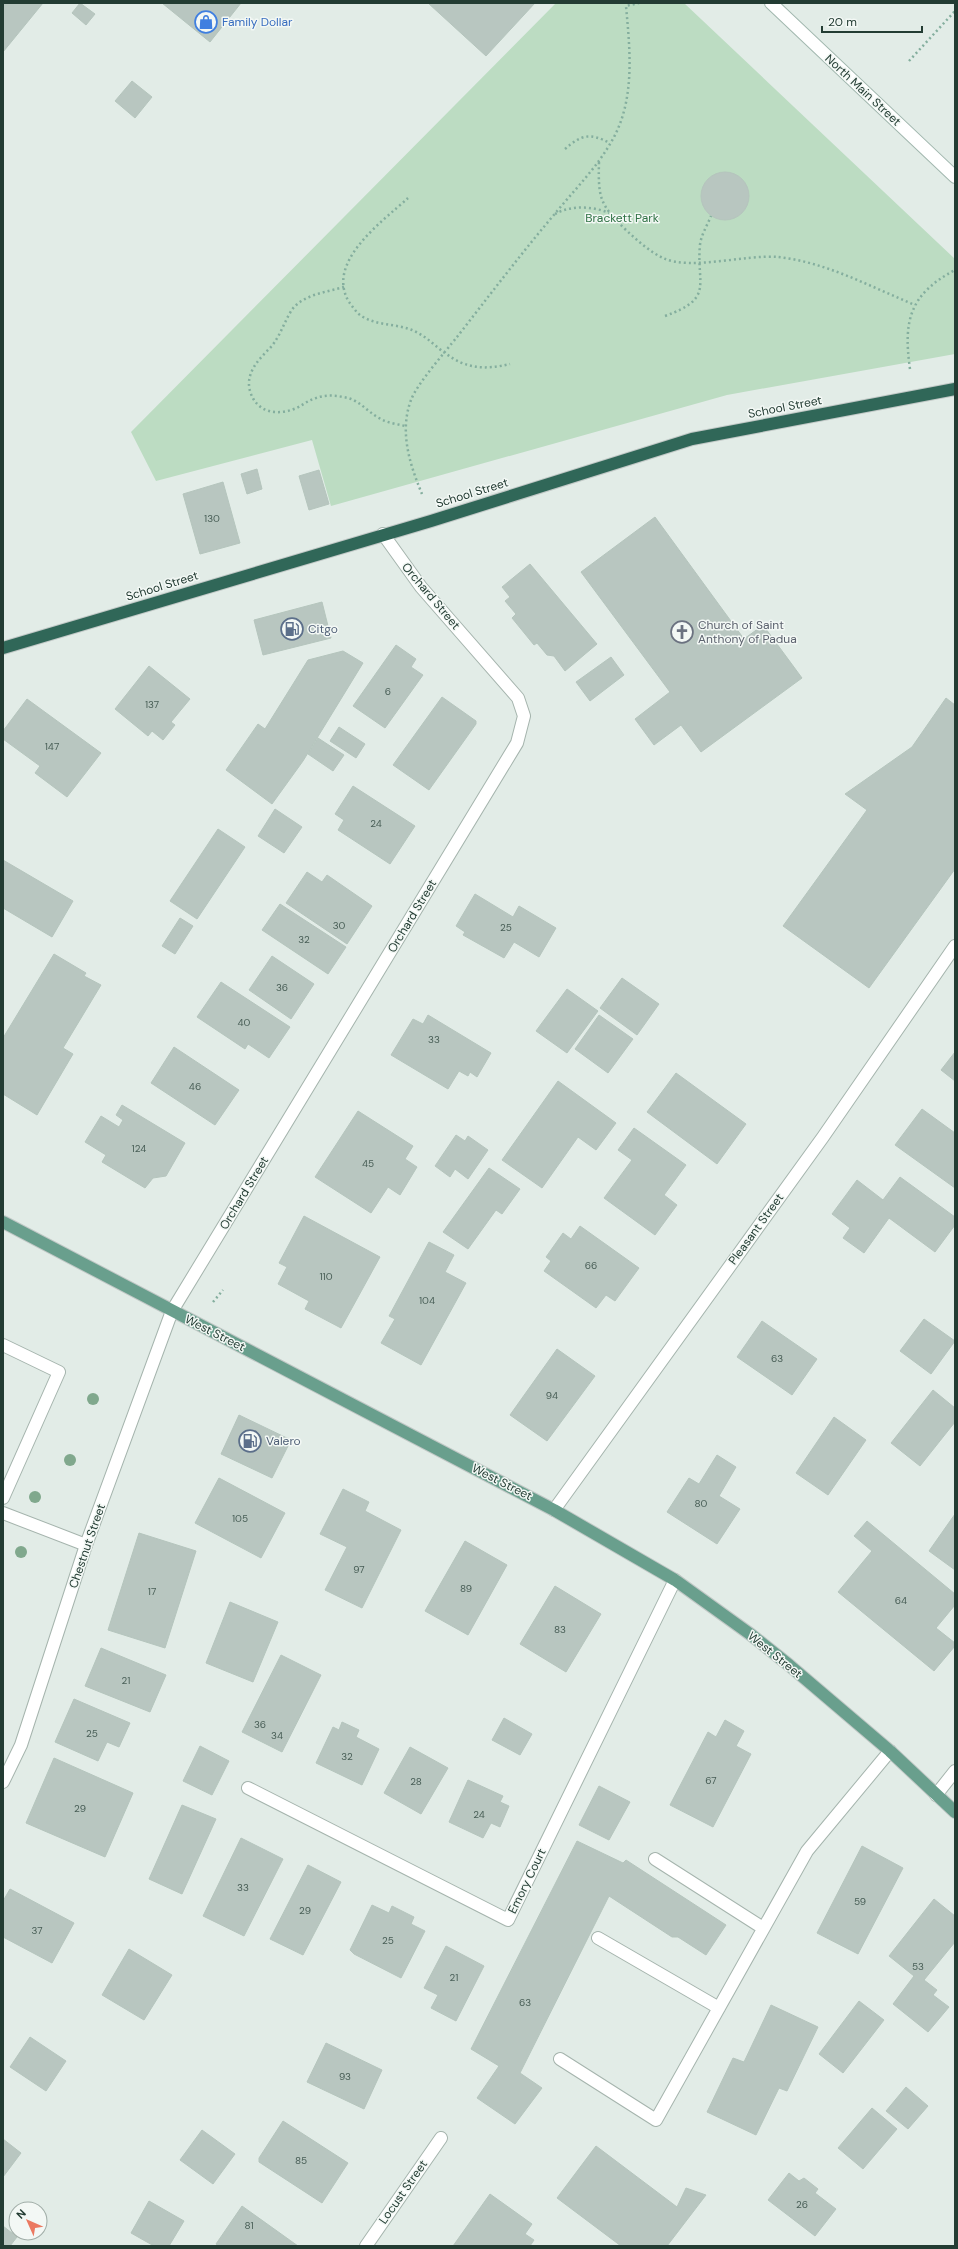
<svg xmlns="http://www.w3.org/2000/svg" width="958" height="2249" viewBox="0 0 958 2249" font-family="'DM Sans',sans-serif">
	<style>
		.green { fill: #bcdcc2 }
		.building { fill: #b8c6c0; stroke: #b5c5bd }
		.lines { fill: none; stroke-linecap: round; stroke-linejoin: round }
		.lane-casing { stroke: #a5b4ad; stroke-width: 14 }
		.street-casing { stroke: #a5b4ad; stroke-width: 14 }
		.secondary-casing { stroke: #a1b7ae; stroke-width: 14 }
		.primary-casing { stroke: #c1c8c6; stroke-width: 14 }
		.highway-casing { stroke: #c1c8c6; stroke-width: 14 }
		.path { stroke: #84ae9e; stroke-width: 2.5; stroke-dasharray: 2 3; stroke-linecap: butt }
		.lane { stroke: #fff; stroke-width: 12 }
		.street { stroke: #fff; stroke-width: 12 }
		.secondary { stroke: #fff; stroke-width: 12 }
		.primary { stroke: #699f8d; stroke-width: 12 }
		.highway { stroke: #306758; stroke-width: 12 }
		.tree { fill: #80a88d }
		.labels { text-anchor: middle; dominant-baseline: central; stroke-width: 3; stroke-linejoin: round; paint-order: stroke }
		.number-label { font-size: 10px; fill: #485e56 }
		.shop-label { font-size: 12px; fill: #366cbe; stroke: #f3f8f5; text-anchor: start }
		.street-label { font-size: 12px; fill: #233c33; stroke: #f3f8f5 }
		.park-label { font-size: 12px; fill: #2f7144; stroke: #f3f8f5 }
		.worship-label { font-size: 12px; fill: #5b616d; stroke: #f3f8f5; text-anchor: start }
		.service-label { font-size: 12px; fill: #4e5e75; stroke: #f3f8f5; text-anchor: start }
	</style>
	<rect width="100%" height="100%" fill="#e2ece7"/>
	<path class="green" d="M556 3H684L955 259V354L727 395 331 506 312 440 156 481 131 432Z"/>
	<path class="building" d="M3 3H43L3 52Z
		M80 3 95 14 86 25 72 13Z
		M162 3H241L210 42Z
		M428 3H535L486 56Z
		M132 81 152 97 135 118 115 101Z
		M701 196a24 24 0 1 1 48 0a24 24 0 1 1-48 0Z
		M257 469 262 489 247 494 241 474Z
		M319 470 329 504 309 510 299 476Z
		M223 482 240 543 200 554 183 494Z
		M655 517 744 639 763 625 802 678 701 752 681 725 654 745 635 719 670 692 581 572Z
		M530 564 597 644 565 671 554 656 547 655 537 643 534 645 512 618 516 614 505 601 510 597 502 587Z
		M322 602 331 638 263 655 254 620Z
		M396 645 416 659 411 667 423 675 385 728 353 706Z
		M343 651 363 663 303 761 272 804 226 770 258 724 265 729 308 660Z
		M611 657 624 675 590 701 576 682Z
		M149 666 190 699 171 722 175 725 163 740 152 731 148 736 115 709Z
		M442 697 476 721V724L429 790 393 765Z
		M946 698 955 705V869L869 988 783 926 867 810 845 794 912 747Z
		M27 699 101 753 67 797 35 773 40 766 3 739V731Z
		M339 727 365 744 356 758 330 741Z
		M318 738 344 755 333 771 308 754Z
		M353 786 415 826 390 864 338 830 344 820 335 814Z
		M275 809 302 827 284 853 258 836Z
		M218 829 245 847 197 919 170 901Z
		M3 860 73 901 52 937 3 908Z
		M307 872 322 882 327 875 372 906 347 944 286 903Z
		M475 894 513 917 519 906 556 928 539 957 514 942 504 958 463 935 465 932 456 926Z
		M280 904 346 947 328 974 262 930Z
		M180 918 193 926 175 954 162 946Z
		M54 954 86 973 84 976 101 985 63 1048 73 1054 37 1115 3 1094V1038Z
		M272 956 314 984 291 1019 249 990Z
		M622 978 659 1004 637 1035 600 1008Z
		M221 982 290 1027 269 1058 248 1044 245 1049 197 1017Z
		M567 989 598 1011 567 1053 536 1031Z
		M428 1015 491 1053 477 1077 470 1072 468 1076 459 1071 448 1089 391 1055 413 1019 423 1024Z
		M599 1015 633 1039 608 1073 575 1049Z
		M174 1047 239 1090 215 1125 151 1083Z
		M955 1052V1081L941 1070Z
		M676 1073 746 1124 717 1164 647 1112Z
		M558 1081 616 1123 596 1150 578 1137 542 1188 502 1160Z
		M122 1105 185 1143 166 1176 153 1178 145 1188 102 1162 106 1155 85 1142 101 1116 119 1127 123 1120 116 1115Z
		M922 1109 955 1133V1188L895 1145Z
		M358 1111 413 1146 405 1159 417 1167 400 1195 388 1187 371 1213 315 1177Z
		M634 1128 686 1165 664 1195 677 1205 655 1235 604 1198 632 1160 618 1150Z
		M456 1135 465 1141 468 1136 488 1150 468 1179 455 1169 450 1177 435 1166Z
		M489 1168 520 1189 502 1214 496 1210 468 1249 443 1232Z
		M900 1177 955 1217V1225L935 1252 889 1218 864 1253 843 1238 850 1228 832 1214 857 1180 883 1200Z
		M304 1216 380 1257 341 1328 305 1309 309 1301 278 1284 287 1267 279 1263Z
		M580 1226 639 1268 615 1301 606 1295 596 1308 544 1271 551 1261 546 1257 563 1233 571 1239Z
		M429 1242 454 1255 445 1272 466 1283 421 1365 381 1343 395 1319 389 1316Z
		M924 1319 955 1341 931 1374 900 1351Z
		M762 1321 817 1359 792 1395 737 1357Z
		M557 1349 595 1376 547 1441 510 1415Z
		M933 1390 955 1408V1422L920 1466 891 1443Z
		M239 1415 291 1440 272 1478 221 1454Z
		M834 1417 866 1440 828 1495 796 1473Z
		M717 1455 736 1467 719 1496 740 1509 717 1544 667 1512 689 1478 699 1484Z
		M219 1478 285 1513 261 1558 195 1523Z
		M343 1489 369 1502 365 1511 401 1530 362 1608 325 1590 347 1547 320 1534Z
		M955 1514V1570L929 1551Z
		M867 1521 955 1594V1605L936 1628 955 1643V1646L934 1671 838 1592 872 1551 854 1536Z
		M139 1533 196 1551 165 1648 108 1630Z
		M465 1541 507 1565 468 1635 425 1611Z
		M555 1586 601 1614 566 1672 520 1644Z
		M230 1602 278 1622 253 1682 206 1663Z
		M101 1648 166 1675 150 1712 85 1686Z
		M281 1655 321 1675 282 1752 242 1732Z
		M74 1699 130 1723 119 1747 107 1742 98 1761 55 1742Z
		M504 1718 532 1734 520 1755 492 1740Z
		M725 1720 744 1731 736 1746 751 1754 713 1827 670 1805 708 1732 716 1737Z
		M342 1722 359 1730 356 1737 379 1749 362 1785 316 1763 333 1727 339 1730Z
		M200 1746 229 1761 212 1795 183 1781Z
		M410 1747 448 1768 421 1814 384 1793Z
		M54 1758 133 1793 105 1857 26 1823Z
		M468 1780 503 1796 500 1802 509 1806 500 1827 491 1823 483 1838 449 1822Z
		M599 1786 630 1802 609 1840 579 1825Z
		M182 1805 216 1819 182 1894 149 1879Z
		M241 1838 283 1859 244 1936 203 1916Z
		M577 1841 623 1863 626 1860 726 1925 706 1955 678 1937H672L609 1896 520 2073 542 2088 515 2124 477 2098 499 2066 471 2049Z
		M862 1846 903 1868 858 1954 817 1933Z
		M308 1865 341 1882 303 1955 270 1939Z
		M10 1889 74 1923 52 1963 3 1937V1901Z
		M934 1899 955 1916V1942L924 1980 937 1990 933 1995 949 2007 928 2032 893 2004 914 1976 889 1956Z
		M372 1905 389 1913 392 1906 414 1917 411 1924 425 1931 401 1978 354 1954 350 1950Z
		M446 1946 484 1966 456 2021 431 2008 438 1995 424 1988Z
		M129 1949 172 1975 144 2020 102 1995Z
		M859 2001 884 2020 843 2073 819 2054Z
		M771 2005 818 2027 787 2091 779 2088 756 2135 707 2112 733 2058 744 2062Z
		M30 2037 66 2061 46 2091 10 2067Z
		M326 2043 382 2070 364 2109 307 2082Z
		M906 2087 928 2106 908 2129 886 2111Z
		M872 2108 897 2129 863 2169 838 2148Z
		M283 2121 348 2163 322 2203 259 2162V2158Z
		M202 2130 235 2154 213 2184 180 2160Z
		M3 2139 21 2153 3 2177Z
		M596 2146 677 2207 686 2188 706 2195 667 2246H621L557 2198Z
		M789 2173 799 2181 804 2178 818 2189 815 2193 836 2209 815 2236 768 2200Z
		M490 2194 532 2224 525 2234 534 2240 530 2246H453Z
		M149 2201 184 2221 169 2246H154L131 2233Z
		M242 2206 298 2246H219L216 2244Z
		M3 2226 17 2237 10 2246H3Z"/>
	<g class="lines">
		<g class="lane-casing">
			<path id="lane" d="M3 1345 59 1372 3 1498
				M3 1513 86 1545
				M655 1859 763 1928
				M598 1938 719 2008
				M560 2059 656 2120 807 1851 890 1751"/>
		</g>
		<g class="street-casing">
			<path id="street" d="M554 1510 823 1137 955 946
				M3 1782 21 1745 86 1545 172 1311 517 743 524 716 518 698 421 587 383 534
				M248 1788 508 1920 675 1580
				M936 1795 955 1771
				M366 2246 441 2138"/>
		</g>
		<g class="secondary-casing">
			<path id="secondary" d="M771 3 955 177"/>
		</g>
		<g class="primary-casing">
			<path id="primary" d="M3 1222 554 1510 675 1580 750 1634 789 1665 890 1751 955 1812"/>
		</g>
		<g class="highway-casing">
			<path id="highway" d="M3 648 431 521 692 439 955 389"/>
		</g>
		<path class="path" d="M909 61 955 11
			M565 149C582 134 590 133 610 143
			M599 162C598 199 600 205 627 231 638 241 650 252 663 258 691 271 746 254 778 257 826 262 871 287 915 305
			M408 198C382 222 325 262 349 302 353 307 357 314 363 317 381 327 401 323 418 333 428 338 436 347 445 353 466 369 485 370 510 364
			M555 214C571 205 592 206 609 213
			M344 287C327 292 299 295 290 313 283 325 280 336 271 347 259 359 245 373 250 391 256 412 276 416 294 409 302 406 308 400 316 398 324 395 334 395 343 397 359 399 366 411 379 418 387 423 397 424 405 426
			M665 316C715 298 696 285 700 245 701 235 707 226 711 216
			M910 369C903 320 910 294 955 270
			M422 494C410 465 399 432 411 400 417 384 445 352 457 337 489 296 520 255 553 216 574 190 598 167 614 137 635 97 630 50 626 6L639 3
			M213 1302 223 1290"/>
		<use href="#lane" class="lane"/>
		<use href="#street" class="street"/>
		<use href="#secondary" class="secondary"/>
		<use href="#primary" class="primary"/>
		<use href="#highway" class="highway"/>
	</g>
	<g class="tree">
		<circle cx="93" cy="1399" r="6"/>
		<circle cx="70" cy="1460" r="6"/>
		<circle cx="35" cy="1497" r="6"/>
		<circle cx="21" cy="1552" r="6"/>
	</g>
	<defs>
		<g id="shop-ring" transform="scale(1.15)"><circle r="9.5" fill="#f3f8f5" stroke="#3f7fe0" stroke-width="1.5"/><path d="M-5-2.5h2.3a2.7 3.5 0 0 1 5.4 0H5L5.5 6h-11ZM-1.5-2.5h3a1.5 2.3 0 0 0-3 0Z" fill="#3f7fe0"/></g>
		<g id="fuel-ring" transform="scale(1.15)"><circle r="9.5" fill="#f3f8f5" stroke="#5c6f8a" stroke-width="1.5"/><path d="M-5.5-6h7V0h2V4h1.3V-2.5L3-4.5l.8-.8L6-3V5H2.5V1h-1V6h-7ZM-4.2-4.7v3.2H.2V-4.7Z" fill="#5c6f8a"/></g>
		<g id="church-ring" transform="scale(1.15)"><circle r="9.5" fill="#f3f8f5" stroke="#6b7280" stroke-width="1.5"/><path d="M-1.2-6h2.4v3.5h3.3v2.4h-3.3V6h-2.4V-.1h-3.3v-2.4h3.3Z" fill="#6b7280"/></g>
	</defs>
	<g fill-rule="evenodd">
		<use href="#shop-ring" x="206" y="22"/>
		<use href="#fuel-ring" x="292" y="629"/>
		<use href="#church-ring" x="682" y="632"/>
		<use href="#fuel-ring" x="250" y="1441"/>
	</g>
	<g class="labels">
		<g class="number-label">
			<text x="212" y="518">130</text>
			<text x="388" y="691">6</text>
			<text x="152" y="704">137</text>
			<text x="52" y="746">147</text>
			<text x="376" y="823">24</text>
			<text x="339" y="925">30</text>
			<text x="506" y="927">25</text>
			<text x="304" y="939">32</text>
			<text x="282" y="987">36</text>
			<text x="244" y="1022">40</text>
			<text x="434" y="1039">33</text>
			<text x="195" y="1086">46</text>
			<text x="139" y="1148">124</text>
			<text x="368" y="1163">45</text>
			<text x="591" y="1265">66</text>
			<text x="326" y="1276">110</text>
			<text x="427" y="1300">104</text>
			<text x="777" y="1358">63</text>
			<text x="552" y="1395">94</text>
			<text x="701" y="1503">80</text>
			<text x="240" y="1518">105</text>
			<text x="359" y="1569">97</text>
			<text x="466" y="1588">89</text>
			<text x="152" y="1591">17</text>
			<text x="901" y="1600">64</text>
			<text x="560" y="1629">83</text>
			<text x="126" y="1680">21</text>
			<text x="260" y="1724">36</text>
			<text x="92" y="1733">25</text>
			<text x="277" y="1735">34</text>
			<text x="347" y="1756">32</text>
			<text x="711" y="1780">67</text>
			<text x="416" y="1781">28</text>
			<text x="80" y="1808">29</text>
			<text x="479" y="1814">24</text>
			<text x="243" y="1887">33</text>
			<text x="860" y="1901">59</text>
			<text x="305" y="1910">29</text>
			<text x="37" y="1930">37</text>
			<text x="388" y="1940">25</text>
			<text x="918" y="1966">53</text>
			<text x="454" y="1977">21</text>
			<text x="525" y="2002">63</text>
			<text x="345" y="2076">93</text>
			<text x="301" y="2160">85</text>
			<text x="802" y="2204">26</text>
			<text x="249" y="2225">81</text>
		</g>
		<g class="shop-label">
			<text x="222" y="22">Family Dollar</text>
		</g>
		<g class="street-label">
			<text transform="translate(863 90) rotate(43)">North Main Street</text>
			<text transform="translate(785 407) rotate(-11)">School Street</text>
			<text transform="translate(472 493) rotate(-17)">School Street</text>
			<text transform="translate(162 586) rotate(-17)">School Street</text>
			<text transform="translate(431 596) rotate(50)">Orchard Street</text>
			<text transform="translate(412 916) rotate(-59)">Orchard Street</text>
			<text transform="translate(244 1193) rotate(-59)">Orchard Street</text>
			<text transform="translate(756 1229) rotate(-54)">Pleasant Street</text>
			<text transform="translate(215 1333) rotate(27)">West Street</text>
			<text transform="translate(502 1482) rotate(27)">West Street</text>
			<text transform="translate(87 1546) rotate(-71)">Chestnut Street</text>
			<text transform="translate(775 1655) rotate(39)">West Street</text>
			<text transform="translate(527 1881) rotate(-64)">Emory Court</text>
			<text transform="translate(403 2192) rotate(-55)">Locust Street</text>
		</g>
		<g class="park-label">
			<text x="622" y="218">Brackett Park</text>
		</g>
		<g class="worship-label">
			<text x="698" y="625">Church of Saint<tspan x="698" dy="14">Anthony of Padua</tspan></text>
		</g>
		<g class="service-label">
			<text x="308" y="629">Citgo</text>
			<text x="266" y="1441">Valero</text>
		</g>
	</g>
	<rect width="958" height="2249" fill="none" stroke="#233c33" stroke-width="8"/>
	<g transform="translate(28 2221) rotate(315)"><circle r="19" fill="#f3f8f5" stroke="#a0ada7"/>
	<path d="M0-3L7 15L0 10L-7 15Z" fill="#eb7961"/>
	<text y="-6" font-size="11" font-weight="bold" text-anchor="middle" fill="#233c33">N</text>
	</g>
	<path d="M822 26v6h100v-6" fill="none" stroke="#233c33" stroke-width="2"/>
	<text x="828" y="26" font-size="12" fill="#233c33" stroke="#f3f8f5" stroke-width="3" paint-order="stroke">20 m</text>
</svg>
